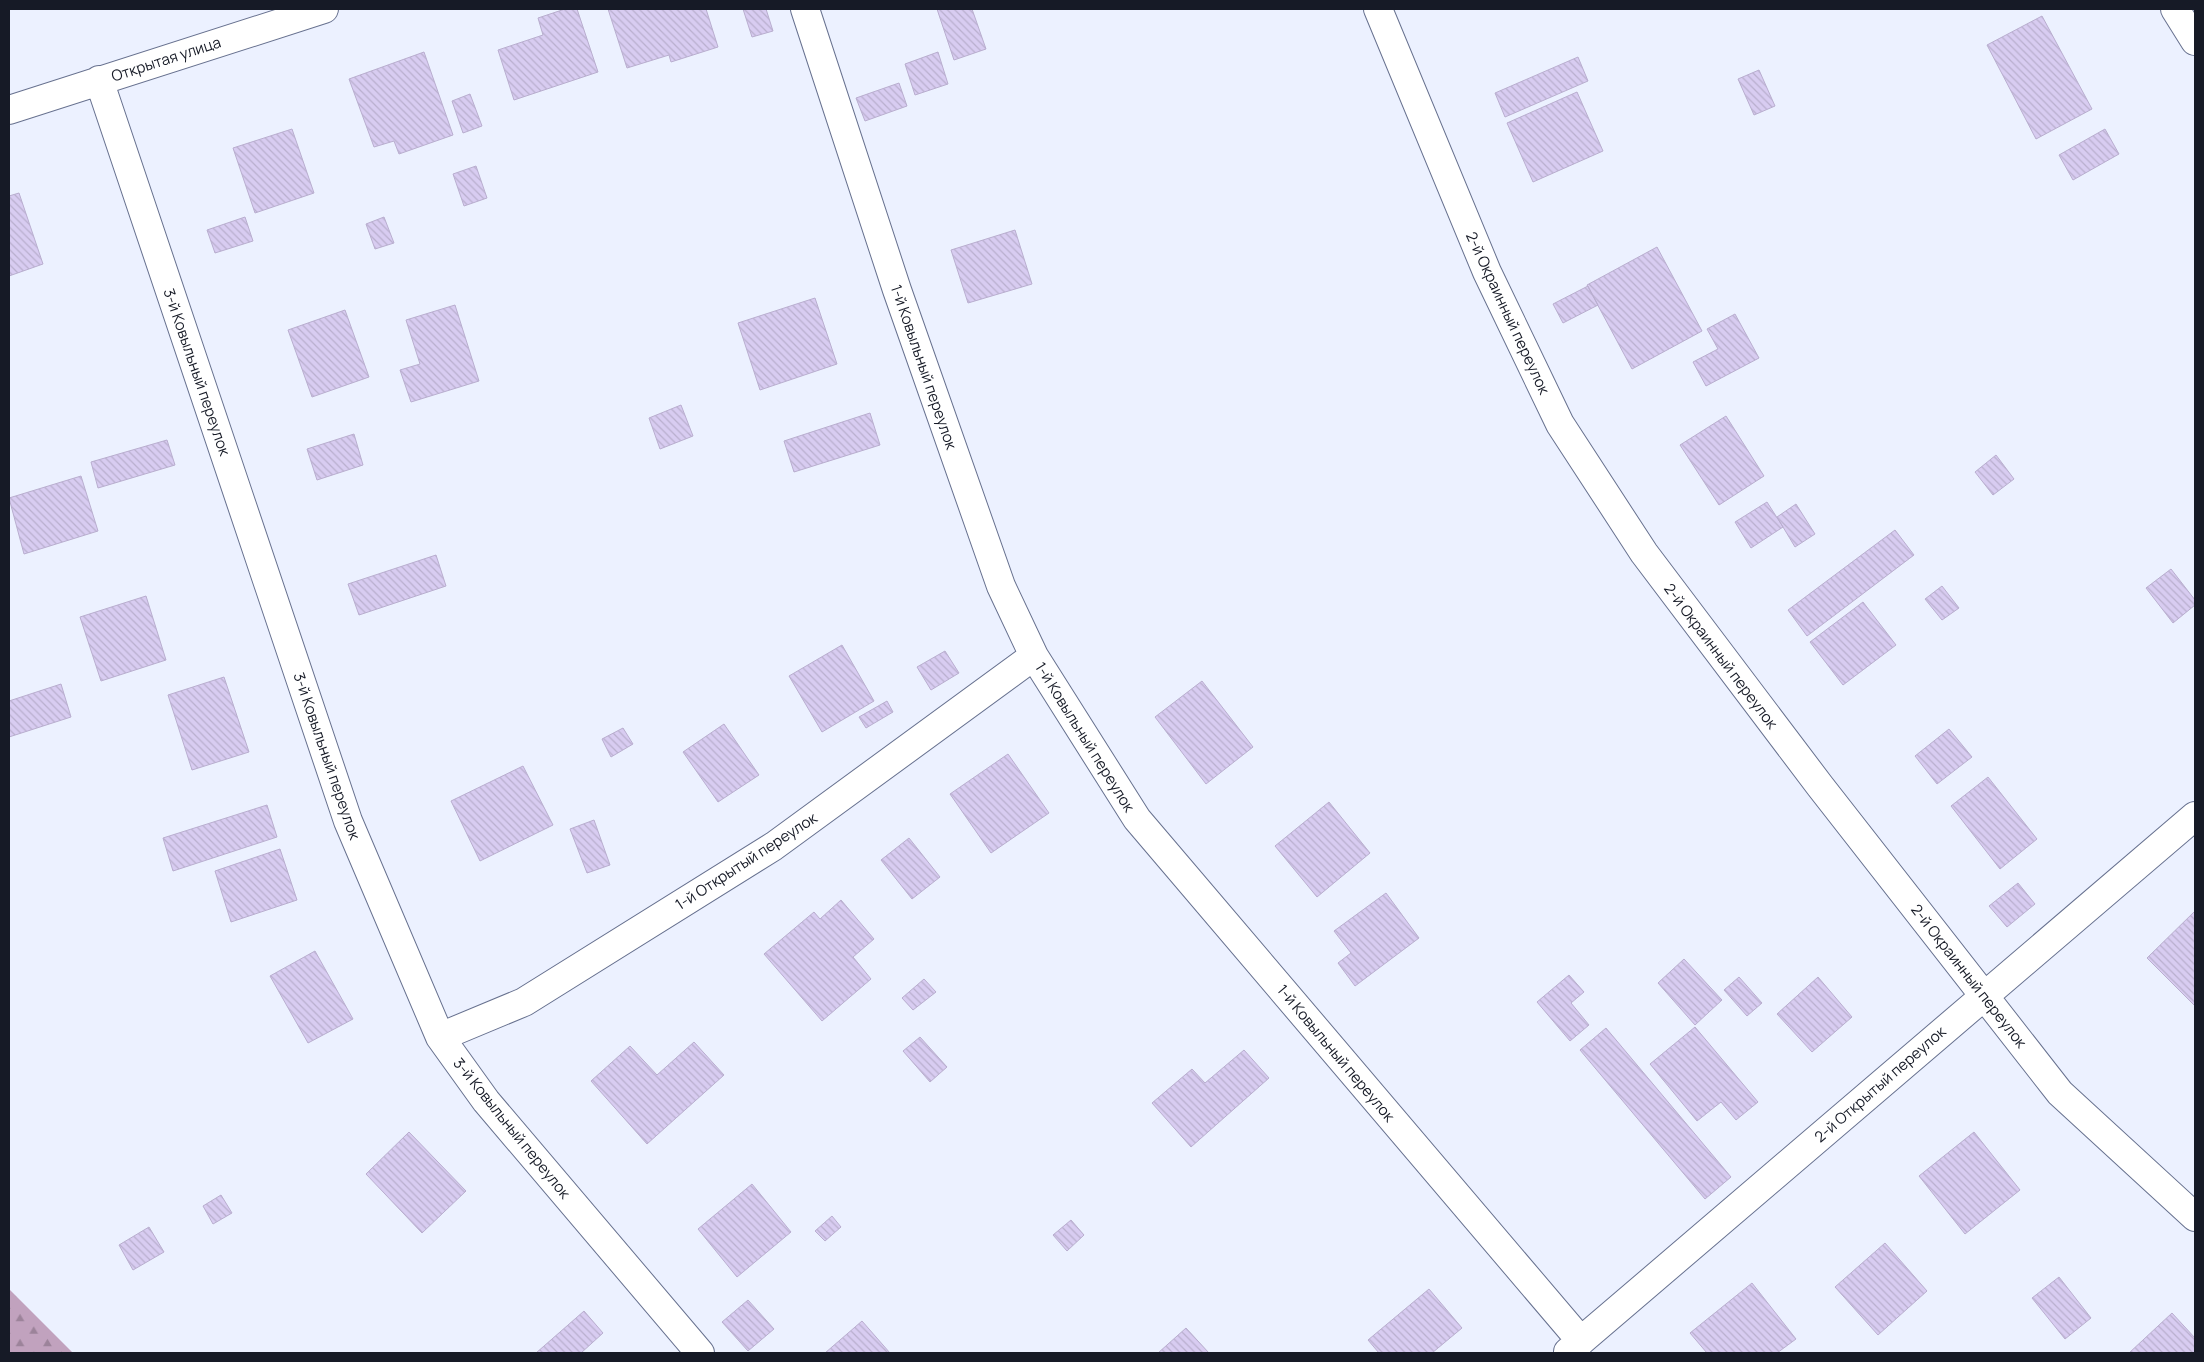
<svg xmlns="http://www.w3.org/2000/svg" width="2204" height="1362" viewBox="0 0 2204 1362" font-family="Manrope,sans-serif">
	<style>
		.forest { fill: url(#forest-firs) }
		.building { fill: url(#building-back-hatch); stroke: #b9aecf }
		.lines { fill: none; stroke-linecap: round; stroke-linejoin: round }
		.minor-casing { stroke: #67718f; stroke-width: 30 }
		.minor { stroke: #fff; stroke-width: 28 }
		.labels { text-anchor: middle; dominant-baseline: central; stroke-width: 4.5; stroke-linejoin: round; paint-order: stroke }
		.street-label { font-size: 15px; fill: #161a26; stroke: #fff }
	</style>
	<defs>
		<pattern id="forest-firs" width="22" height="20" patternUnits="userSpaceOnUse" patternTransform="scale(1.25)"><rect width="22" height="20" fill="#c1a2be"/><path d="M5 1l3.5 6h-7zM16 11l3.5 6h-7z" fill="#9c839a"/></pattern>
		<pattern id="building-back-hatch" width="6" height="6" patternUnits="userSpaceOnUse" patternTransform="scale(1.25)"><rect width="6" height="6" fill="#d8ccf1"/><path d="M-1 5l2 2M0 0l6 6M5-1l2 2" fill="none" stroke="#b9afce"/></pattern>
	</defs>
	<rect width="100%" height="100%" fill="#ecf1ff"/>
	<path class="forest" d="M9 1289 73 1353H9Z"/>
	<path class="building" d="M565 9H577L598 72 514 100 498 50 543 35 538 18Z
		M608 9H706L718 47 671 62 669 55 627 68Z
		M743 9H766L773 31 752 37Z
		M937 9H972L986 49 954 60Z
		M2042 16 2092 109 2036 139 1987 45Z
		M424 52 453 135 399 154 394 141 374 147 349 79Z
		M938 52 948 84 915 95 905 64Z
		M1578 57 1588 81 1505 117 1495 93Z
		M1759 70 1775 106 1754 115 1738 79Z
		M899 83 907 106 865 121 856 98Z
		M1577 92 1603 151 1533 182 1507 123Z
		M470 94 482 126 463 133 452 101Z
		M292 129 314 193 255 213 233 148Z
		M2105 129 2119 154 2073 180 2059 155Z
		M476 166 487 198 464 206 453 174Z
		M19 193 43 264 9 276V196Z
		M245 217 253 241 215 253 207 230Z
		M384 217 394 243 375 249 366 224Z
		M1015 230 1032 284 968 303 951 250Z
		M1657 247 1702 331 1632 369 1587 285Z
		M1588 286 1598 305 1563 323 1553 304Z
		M815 298 837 364 760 390 738 323Z
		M455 305 479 381 411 402 400 370 420 364 406 320Z
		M345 310 369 377 312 397 288 330Z
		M1735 314 1759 358 1706 386 1693 362 1718 349 1707 329Z
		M681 405 693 436 660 449 649 418Z
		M870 413 880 445 794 472 784 441Z
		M1726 416 1764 476 1719 505 1680 445Z
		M354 434 363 465 317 480 307 449Z
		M167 440 175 465 98 488 91 462Z
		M1996 455 2014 479 1993 495 1975 472Z
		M81 476 98 531 24 554 9 498Z
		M1767 502 1783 527 1751 548 1735 522Z
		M1796 504 1815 534 1795 547 1777 517Z
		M1895 530 1914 555 1807 636 1788 610Z
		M436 555 446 586 359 615 348 584Z
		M2171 569 2195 600V605L2173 623 2146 588Z
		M1942 586 1959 608 1942 620 1925 599Z
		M146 596 166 660 101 681 80 617Z
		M1863 602 1896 645 1843 685 1810 642Z
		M842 645 874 701 822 732 789 676Z
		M945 651 959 673 931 690 917 667Z
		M224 677 249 752 192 770 168 695Z
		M1202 681 1253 747 1206 784 1155 717Z
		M61 684 71 717 9 737V701Z
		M887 701 893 712 866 728 859 717Z
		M724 724 759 775 718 802 683 752Z
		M623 728 633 744 611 757 602 739Z
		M1949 729 1972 757 1937 784 1915 756Z
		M1008 754 1049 813 991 853 950 794Z
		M523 766 553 825 480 861 451 801Z
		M1988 777 2037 839 2000 869 1951 806Z
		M1329 802 1370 853 1317 897 1275 846Z
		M267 805 277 837 173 871 163 838Z
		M594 820 610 865 587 873 570 829Z
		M909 838 940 877 912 899 881 860Z
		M280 849 297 900 231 922 215 871Z
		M2018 883 2035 904 2007 927 1989 906Z
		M1386 893 1419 938 1355 986 1338 963 1351 953 1334 931Z
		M841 900 874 939 853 957 871 979 822 1021 764 954 814 912 820 919Z
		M2195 911V1006L2147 958Z
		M315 951 353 1019 308 1043 270 976Z
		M1684 959 1722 1000 1695 1025 1658 983Z
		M1569 975 1584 992 1571 1003 1589 1025 1570 1041 1537 1002Z
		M1739 977 1762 1003 1747 1016 1724 990Z
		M1818 977 1852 1017 1812 1052 1777 1014Z
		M924 979 936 992 913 1010 902 998Z
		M1695 1027 1758 1102 1736 1120 1721 1102 1697 1121 1650 1064Z
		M1606 1028 1731 1177 1705 1199 1580 1050Z
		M920 1037 947 1067 930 1082 903 1051Z
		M694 1042 724 1075 647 1144 591 1081 630 1046 657 1075Z
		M1244 1050 1269 1078 1191 1147 1152 1103 1192 1069 1205 1083Z
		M409 1132 466 1191 422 1233 366 1174Z
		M1974 1132 2020 1190 1965 1234 1919 1176Z
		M752 1184 791 1232 737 1277 698 1229Z
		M221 1195 232 1213 213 1224 203 1206Z
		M832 1216 841 1227 825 1241 815 1231Z
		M1071 1220 1084 1235 1067 1251 1053 1235Z
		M149 1227 164 1252 133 1270 119 1245Z
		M1885 1243 1927 1291 1878 1335 1835 1287Z
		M2059 1277 2091 1318 2065 1339 2032 1298Z
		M1752 1283 1796 1339 1777 1353H1707L1690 1333Z
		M1429 1289 1462 1328 1432 1353H1379L1368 1340Z
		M748 1300 774 1329 748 1351 722 1322Z
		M584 1311 603 1333 581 1353H536Z
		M2172 1313 2195 1338V1353H2129Z
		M862 1321 890 1353H825Z
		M1186 1328 1209 1353H1158Z"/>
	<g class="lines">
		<g class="minor-casing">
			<path id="minor" d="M805 9 897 290 1001 586 1034 656 1137 819 1581 1341
				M1378 9 1487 272 1560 424 1644 553 1820 786 2060 1093 2195 1217
				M2175 9 2195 41
				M99 80 348 821 440 1037 486 1101 700 1353
				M9 110 324 9
				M440 1037 524 1002 774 846 1034 656
				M1568 1352 2195 816"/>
		</g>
		<use href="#minor" class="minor"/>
	</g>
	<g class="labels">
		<g class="street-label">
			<text transform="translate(166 59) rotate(-18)">Открытая улица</text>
			<text transform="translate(1508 313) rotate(65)">2-й Окраинный переулок</text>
			<text transform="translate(924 367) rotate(71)">1-й Ковыльный переулок</text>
			<text transform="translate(197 372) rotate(71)">3-й Ковыльный переулок</text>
			<text transform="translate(1721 656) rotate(53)">2-й Окраинный переулок</text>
			<text transform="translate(1085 737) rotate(58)">1-й Ковыльный переулок</text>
			<text transform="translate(327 756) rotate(71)">3-й Ковыльный переулок</text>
			<text transform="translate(746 861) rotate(-33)">1-й Открытый переулок</text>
			<text transform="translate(1969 976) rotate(52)">2-й Окраинный переулок</text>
			<text transform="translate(1336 1053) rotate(50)">1-й Ковыльный переулок</text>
			<text transform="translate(1880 1084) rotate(-41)">2-й Открытый переулок</text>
			<text transform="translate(512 1128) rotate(51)">3-й Ковыльный переулок</text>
		</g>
	</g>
	<rect width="2204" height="1362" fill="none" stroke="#161a26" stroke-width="20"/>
</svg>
